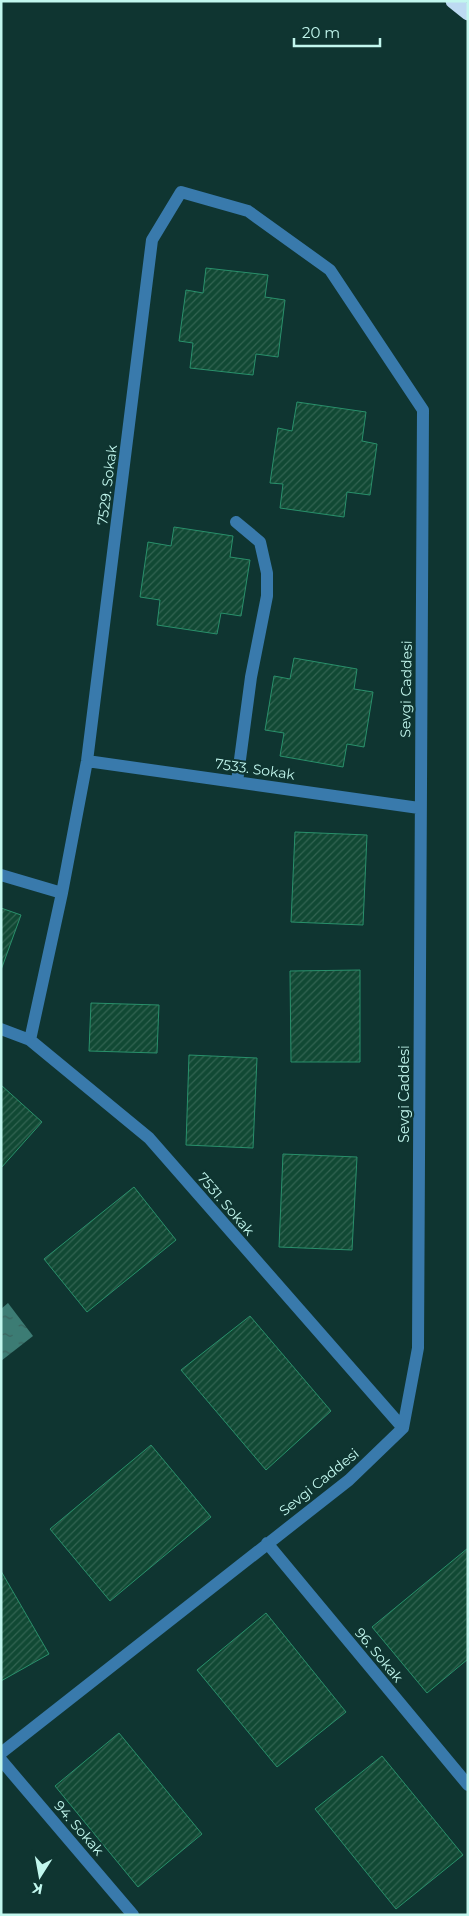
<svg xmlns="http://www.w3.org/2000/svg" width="469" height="1916" viewBox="0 0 469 1916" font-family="Montserrat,sans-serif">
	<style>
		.water { fill: url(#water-ripples) }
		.building { fill: url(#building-hatch); stroke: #29906b }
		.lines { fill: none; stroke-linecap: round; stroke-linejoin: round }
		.minor { stroke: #397aac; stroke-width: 12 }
		.highway { stroke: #bddaf2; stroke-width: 15 }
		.labels { text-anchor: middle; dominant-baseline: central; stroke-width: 4.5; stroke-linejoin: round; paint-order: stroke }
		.street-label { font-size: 14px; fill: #c2f7ee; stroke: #0f3531 }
	</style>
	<defs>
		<pattern id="water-ripples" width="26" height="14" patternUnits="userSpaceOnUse" patternTransform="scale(1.25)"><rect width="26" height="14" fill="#3c7c74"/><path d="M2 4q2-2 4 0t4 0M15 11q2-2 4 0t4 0" fill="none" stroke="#3b635e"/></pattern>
		<pattern id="building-hatch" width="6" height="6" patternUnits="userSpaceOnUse" patternTransform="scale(1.25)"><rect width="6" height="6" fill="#114934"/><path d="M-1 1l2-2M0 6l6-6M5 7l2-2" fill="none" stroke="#326452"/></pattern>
	</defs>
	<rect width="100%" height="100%" fill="#0f3531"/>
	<path class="water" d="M8 1303 33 1336 1 1361V1309Z"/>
	<path class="building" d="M206 268 268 275 265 297 285 300 278 357 256 354 253 375 190 368 193 343 179 341 186 290 203 293Z
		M297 402 366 412 362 441 377 444 370 495 347 492 344 517 280 508 283 484 270 483 278 428 292 431Z
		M174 527 233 536 230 557 250 560 241 616 221 613 217 634 157 625 160 600 140 597 148 542 171 546Z
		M294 658 357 669 354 689 373 692 364 747 347 744 343 767 280 756 284 733 265 730 274 676 290 679Z
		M295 832 367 835 363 925 291 922Z
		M1 908 21 915 1 970Z
		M360 970V1062H291L290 971Z
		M91 1003 159 1005 157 1053 89 1051Z
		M189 1055 257 1058 253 1148 186 1145Z
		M1 1085 42 1122 1 1168Z
		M283 1154 357 1157 352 1250 279 1247Z
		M134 1187 176 1240 87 1312 44 1259Z
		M250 1316 331 1411 266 1470 181 1370Z
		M151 1445 211 1517 110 1601 50 1529Z
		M468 1548V1659L427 1693 372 1627Z
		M1 1571 49 1654 1 1681Z
		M266 1613 346 1712 277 1767 197 1670Z
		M119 1733 202 1834 138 1887 55 1786Z
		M382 1756 463 1855 396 1909 315 1809Z"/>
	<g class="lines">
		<path class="minor" d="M236 522 260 542 267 573V596L251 677 237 782
			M87 761 419 808
			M1 875 62 893 87 761 152 240 181 192 248 211 330 270 423 410 418 1348 403 1428 349 1480 1 1753
			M1 1029 30 1040 149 1138 403 1428
			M30 1040 62 893
			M267 1543 468 1785
			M1 1760 133 1915"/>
		<path class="highway" d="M453 1 468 13"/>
	</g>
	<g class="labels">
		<g class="street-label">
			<text transform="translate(107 485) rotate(-83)">7529. Sokak</text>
			<text transform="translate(406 689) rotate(-89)">Sevgi Caddesi</text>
			<text transform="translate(255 769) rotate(8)">7533. Sokak</text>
			<text transform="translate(404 1094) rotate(-90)">Sevgi Caddesi</text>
			<text transform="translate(226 1204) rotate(49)">7531. Sokak</text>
			<text transform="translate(319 1482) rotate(-39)">Sevgi Caddesi</text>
			<text transform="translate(379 1655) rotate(50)">96. Sokak</text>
			<text transform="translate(79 1828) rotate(49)">94. Sokak</text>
		</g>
	</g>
	<rect width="469" height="1916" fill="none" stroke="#c2f7ee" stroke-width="5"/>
	<g transform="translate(40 1876) rotate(191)" stroke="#0f3531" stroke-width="4" paint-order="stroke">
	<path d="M0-4L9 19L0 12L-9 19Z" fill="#c2f7ee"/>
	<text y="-8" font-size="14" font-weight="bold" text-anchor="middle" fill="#c2f7ee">K</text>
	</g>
	<path d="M294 38v8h86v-8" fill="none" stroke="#c2f7ee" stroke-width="2.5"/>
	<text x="302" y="38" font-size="15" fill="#c2f7ee" stroke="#0f3531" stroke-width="4" paint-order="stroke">20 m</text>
</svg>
